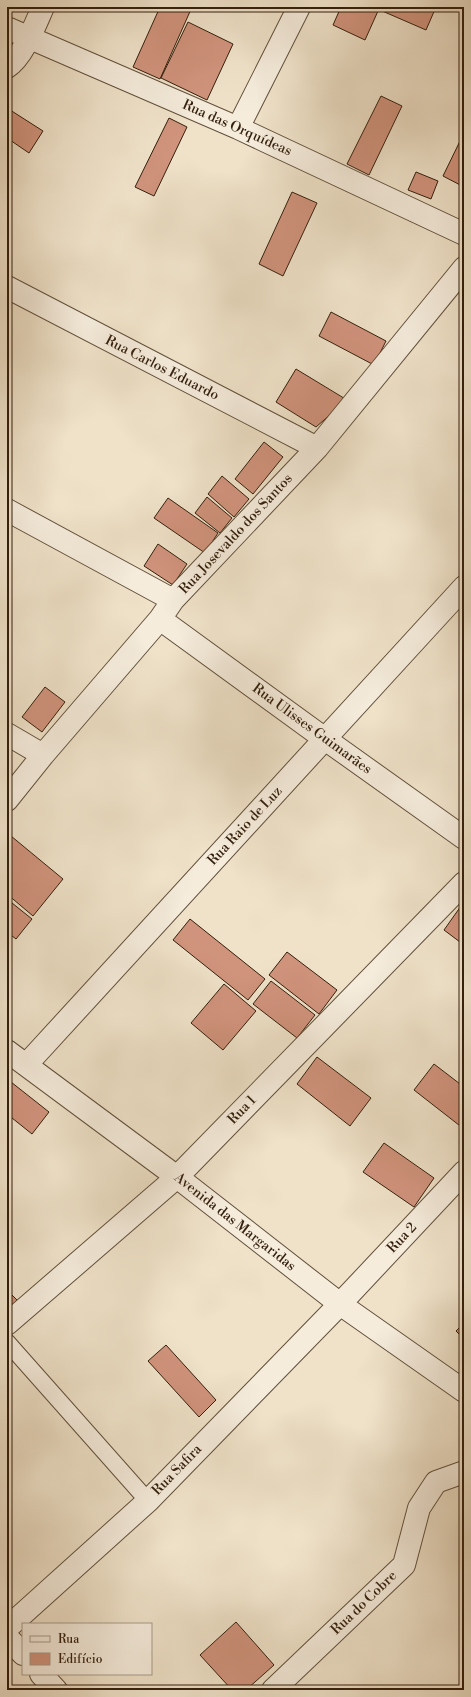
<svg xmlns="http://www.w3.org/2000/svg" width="471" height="1697" viewBox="0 0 471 1697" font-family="'Libre Bodoni',serif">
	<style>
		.building { fill: #d0937c; stroke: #331f0c }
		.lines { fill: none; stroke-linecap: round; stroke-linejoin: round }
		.lane-casing { stroke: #62503b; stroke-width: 18 }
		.street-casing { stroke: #62503b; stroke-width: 24 }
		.lane { stroke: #f5ecdc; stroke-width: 16 }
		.street { stroke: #f5ecdc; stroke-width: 22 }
		.labels { text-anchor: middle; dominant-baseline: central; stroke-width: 4; stroke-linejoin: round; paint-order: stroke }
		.street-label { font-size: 14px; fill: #331f0c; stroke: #f5ecdc }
	</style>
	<rect width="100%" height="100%" fill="#efe2c9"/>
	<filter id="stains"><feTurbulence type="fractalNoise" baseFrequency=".005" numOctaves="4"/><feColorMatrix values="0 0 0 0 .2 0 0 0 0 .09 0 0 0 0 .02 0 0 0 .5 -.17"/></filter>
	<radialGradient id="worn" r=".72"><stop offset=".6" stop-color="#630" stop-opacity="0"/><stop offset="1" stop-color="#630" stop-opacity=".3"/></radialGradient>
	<path class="building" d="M160 7H192L160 79 133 67Z
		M341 7H368L378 11 365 40 333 25Z
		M373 7H436L426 30Z
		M188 22 233 44 207 100 161 78Z
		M381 96 402 106 369 175 347 164Z
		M7 108 43 131 29 153 7 138Z
		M169 118 187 127 154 196 135 187Z
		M461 139 464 140V187L443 176Z
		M416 172 438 181 431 199 408 190Z
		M292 192 317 203 283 276 259 264Z
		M331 312 386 341 374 365 319 336Z
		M296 369 347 400 316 427 276 402Z
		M264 442 283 457 253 494 235 479Z
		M222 476 249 499 234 517 208 494Z
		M207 497 232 518 220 533 195 513Z
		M168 498 218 533 205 553 154 518Z
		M158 544 187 564 173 585 144 566Z
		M45 687 65 702 42 732 22 717Z
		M11 836 63 879 33 916 7 894V842Z
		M7 899 32 919 16 939 7 932Z
		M461 906 464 908V945L444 930Z
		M190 919 265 979 248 1000 173 940Z
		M287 952 337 990 319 1014 269 975Z
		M271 981 315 1015 297 1038 253 1004Z
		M224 984 256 1011 223 1050 191 1023Z
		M317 1057 371 1098 350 1126 297 1084Z
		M434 1064 464 1087V1129L414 1090Z
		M11 1082 49 1112 32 1134 7 1114V1087Z
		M384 1143 434 1178 414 1207 363 1172Z
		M7 1290 18 1301 7 1311Z
		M464 1323V1339L456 1331Z
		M166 1345 216 1400 199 1417 148 1361Z
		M236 1622 274 1665 246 1690H232L200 1655Z"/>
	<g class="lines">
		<g class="lane-casing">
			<path id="lane" d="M7 1342 148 1501"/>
		</g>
		<g class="street-casing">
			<path id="street" d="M7 28 238 128 464 234
				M7 67C23 57 35 25 43 7
				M238 128 299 7
				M7 287 317 448
				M7 510 173 600
				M160 619 325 739 464 838
				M7 734 43 755
				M7 800 43 755 160 619 173 600 317 448 464 268
				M7 1051 177 1177 340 1304 464 1391
				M26 1065 464 587
				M7 1324 177 1177 464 883
				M7 1628 148 1501 340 1304 464 1172
				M7 1637 23 1654
				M41 1674 56 1690
				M273 1690 404 1565 419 1508 436 1482 464 1472"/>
		</g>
		<use href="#lane" class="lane"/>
		<use href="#street" class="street"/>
	</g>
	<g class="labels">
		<g class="street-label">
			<text transform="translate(237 128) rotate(24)">Rua das Orquídeas</text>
			<text transform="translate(162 368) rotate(27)">Rua Carlos Eduardo</text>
			<text transform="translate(236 534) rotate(-47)">Rua Josevaldo dos Santos</text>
			<text transform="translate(312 729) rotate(36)">Rua Ulisses Guimarães</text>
			<text transform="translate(245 826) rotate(-47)">Rua Raio de Luz</text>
			<text transform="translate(242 1110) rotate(-46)">Rua 1</text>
			<text transform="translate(235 1222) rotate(38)">Avenida das Margaridas</text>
			<text transform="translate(402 1238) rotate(-47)">Rua 2</text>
			<text transform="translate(177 1470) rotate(-46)">Rua Safira</text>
			<text transform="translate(364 1603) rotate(-44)">Rua do Cobre</text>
		</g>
	</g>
	<rect width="471" height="1697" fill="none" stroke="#efe2c9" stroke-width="24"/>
	<rect x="8" y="8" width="455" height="1681" fill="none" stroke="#331f0c" stroke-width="2"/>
	<rect x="12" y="12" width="447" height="1673" fill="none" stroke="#331f0c"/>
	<rect x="22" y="1623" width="130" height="52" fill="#f5ecdc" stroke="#a79a89"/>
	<rect x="30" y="1636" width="20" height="6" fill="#f5ecdc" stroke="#a79a89"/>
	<text x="58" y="1643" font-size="12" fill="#331f0c">Rua</text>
	<rect x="30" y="1653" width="20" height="12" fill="#d0937c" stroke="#a79a89"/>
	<text x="58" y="1663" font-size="12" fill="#331f0c">Edifício</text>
	<rect width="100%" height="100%" filter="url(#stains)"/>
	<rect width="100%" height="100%" fill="url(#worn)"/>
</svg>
